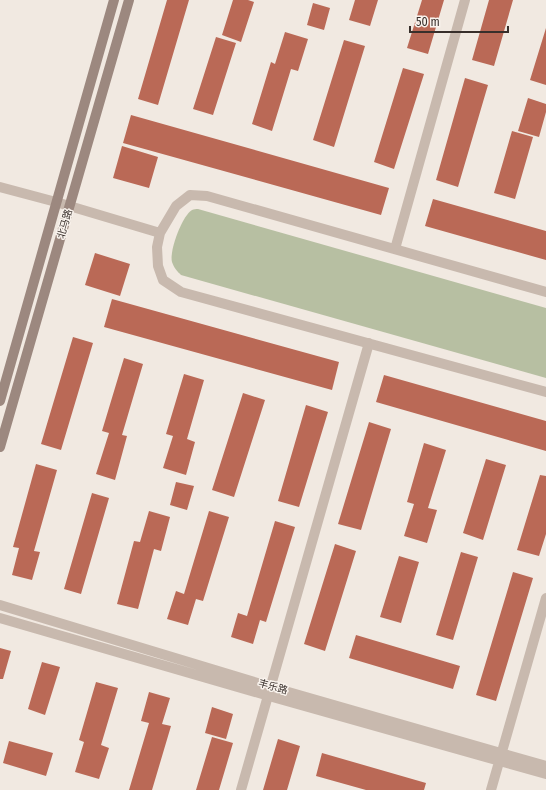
<svg xmlns="http://www.w3.org/2000/svg" width="546" height="790" viewBox="0 0 546 790" font-family="'Fira Sans Condensed','Noto Sans SC',sans-serif">
	<style>
		.green { fill: #b7bfa2 }
		.building { fill: #ba6956 }
		.lines { fill: none; stroke-linecap: round; stroke-linejoin: round }
		.minor { stroke: #c8b9ae; stroke-width: 10 }
		.tertiary { stroke: #c8b9ae; stroke-width: 10 }
		.secondary { stroke: #9c887f; stroke-width: 10 }
		.labels { text-anchor: middle; dominant-baseline: central; stroke-width: 3; stroke-linejoin: round; paint-order: stroke }
		.street-label { font-size: 10px; fill: #382f2b; stroke: #f9f3ed }
	</style>
	<rect width="100%" height="100%" fill="#f1e9e1"/>
	<path class="green" d="M198 209 546 308V378L181 275C177 271 174 268 172 262 169 251 182 216 192 210 194 209 196 209 198 209Z"/>
	<path class="building" d="M167 0H189L158 105 138 99Z
		M233 0H248L254 2 241 42 222 35Z
		M355 0H378L370 26 349 20Z
		M422 0H444L428 54 407 48Z
		M489 0H513L494 66 472 60Z
		M313 3 330 8 324 30 307 25Z
		M546 28V85L530 80Z
		M285 32 308 39 298 71 291 69 272 131 252 124 271 62 275 64Z
		M216 37 236 43 213 115 193 109Z
		M344 40 365 46 334 147 313 140Z
		M403 68 424 74 394 169 374 162Z
		M465 78 488 85 458 187 436 180Z
		M528 98 546 104V112L539 137 518 131Z
		M131 115 389 188 381 215 123 143Z
		M512 131 533 137 515 199 494 193Z
		M122 146 158 157 149 188 113 178Z
		M433 199 546 231V260L425 226Z
		M95 253 130 264 120 296 85 285Z
		M112 299 339 362 332 390 104 327Z
		M73 337 93 343 61 450 41 444Z
		M124 358 143 364 122 435 127 436 115 480 96 474 109 433 102 431Z
		M184 374 204 380 187 439 195 442 186 475 163 468 173 436 166 434Z
		M384 375 546 421V451L376 402Z
		M243 393 265 400 234 497 212 490Z
		M306 405 328 412 299 507 278 501Z
		M369 422 391 429 361 530 338 524Z
		M424 443 446 450 428 508 437 510 427 543 404 536 414 504 407 502Z
		M486 459 506 465 483 540 463 533Z
		M36 464 57 470 34 551 40 552 32 580 12 575 19 548 13 547Z
		M540 475 546 476V534L539 556 517 550Z
		M176 482 194 486 187 510 170 505Z
		M92 493 109 498 81 594 64 589Z
		M149 511 170 517 161 551 154 549 138 609 117 604 134 541 140 542Z
		M209 511 229 517 203 601 196 599 188 625 167 619 176 591 184 594Z
		M275 521 295 527 266 622 260 620 253 644 231 637 238 613 247 616Z
		M335 544 356 551 325 651 304 644Z
		M461 552 478 557 453 640 436 635Z
		M399 556 419 562 401 623 380 617Z
		M513 572 533 578 496 701 476 695Z
		M356 635 460 666 453 689 349 658Z
		M0 648 11 651 3 679H0Z
		M42 662 60 667 45 715 28 709Z
		M96 682 118 688 101 745 109 748 99 779 75 772 84 742 79 740Z
		M149 692 170 698 162 724 171 726 152 790H129L149 723 141 721Z
		M212 707 233 714 226 739 205 733Z
		M212 737 233 743 219 790H196Z
		M278 739 300 746 287 790H263Z
		M9 741 53 753 46 776 3 763Z
		M322 753 426 783 424 790H366L316 776Z"/>
	<g class="lines">
		<path class="minor" d="M0 187 56 202 160 233
			M395 249 465 0
			M546 292 207 196 190 195 176 206 160 233 157 247 158 266 163 280 181 292 546 392
			M241 790 369 343"/>
		<path class="tertiary" d="M0 605 271 687 546 766
			M0 618 269 696 546 774
			M491 790 546 598"/>
		<path class="secondary" d="M0 401 114 0
			M0 447 129 0"/>
	</g>
	<g class="labels">
		<g class="street-label">
			<text transform="translate(65 224) rotate(-74)">北马路</text>
			<text transform="translate(273 687) rotate(16)">丰乐路</text>
		</g>
	</g>
	<path d="M410 26v6h98v-6" fill="none" stroke="#382f2b" stroke-width="2"/>
	<text x="416" y="26" font-size="12" fill="#382f2b" stroke="#f9f3ed" stroke-width="3" paint-order="stroke">50 m</text>
</svg>
